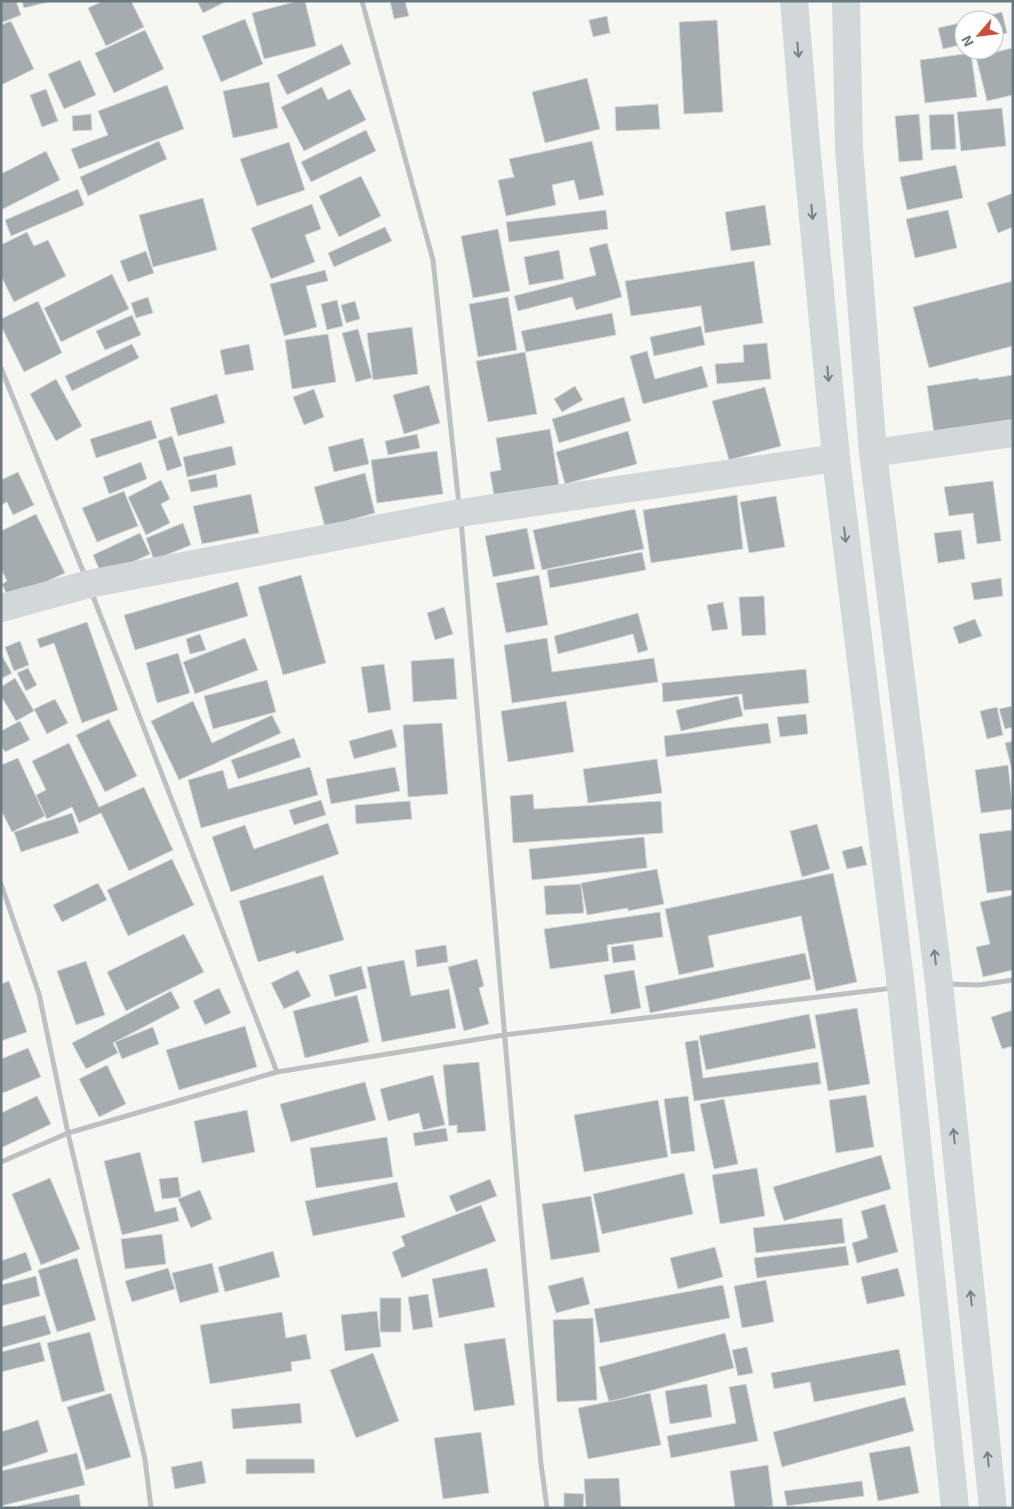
<svg xmlns="http://www.w3.org/2000/svg" width="1014" height="1509" viewBox="0 0 1014 1509" font-family="'Exo 2',sans-serif">
	<style>
		.building { fill: #a4acb0; stroke: #d7d7d6 }
		.lines { fill: none; stroke-linecap: round; stroke-linejoin: round }
		.street { stroke: #bcc0c3; stroke-width: 5 }
		.secondary { stroke: #d2d8d9; stroke-width: 28 }
		.oneway { stroke: #74828a }
	</style>
	<rect width="100%" height="100%" fill="#f6f6f3"/>
	<path class="building" d="M1 1H16L21 15 1 23Z
		M22 1H48V2L24 8Z
		M103 1H131L144 27 106 46 88 8Z
		M197 1H227L203 13Z
		M298 1H305L316 46 264 59 252 13Z
		M390 1H405L409 16 394 19Z
		M1002 12 1007 33 994 36V20H971Z
		M607 16 610 33 593 37 589 20Z
		M245 19 263 64 221 82 202 36Z
		M717 20 723 112 684 114 679 22Z
		M11 21 34 69 1 85V25Z
		M964 22V44L943 49 938 28Z
		M145 30 164 69 114 93 95 53Z
		M342 44 351 64 287 95 277 75Z
		M1012 48 1013 95 987 101 976 57Z
		M971 53 977 97 925 103 920 60Z
		M80 60 96 95 64 109 48 74Z
		M587 78 600 129 545 143 532 92Z
		M269 82 278 128 233 138 223 91Z
		M167 85 184 129 79 169 71 149 108 135 98 111Z
		M322 87 328 100 350 89 366 120 304 151 281 107Z
		M46 89 58 121 42 127 30 95Z
		M658 104 660 129 616 131 615 107Z
		M1002 108 1006 146 961 151 957 112Z
		M91 114 92 130 73 131 72 116Z
		M919 114 923 160 899 162 895 116Z
		M954 114 956 149 931 150 929 115Z
		M366 130 376 151 311 182 301 162Z
		M159 141 167 159 88 196 80 177Z
		M592 141 604 195 579 200 574 180 552 185 556 205 506 216 498 180 514 177 509 159Z
		M289 142 305 190 257 206 240 159Z
		M46 151 60 180 1 210V174Z
		M956 165 963 198 907 210 900 177Z
		M361 176 381 216 339 237 319 196Z
		M78 189 84 205 11 236 5 220Z
		M1013 193V227L998 233 987 203Z
		M203 198 217 250 153 267 139 215Z
		M312 204 321 229 305 235 315 262 271 279 251 228Z
		M765 205 771 245 731 251 725 212Z
		M606 210 608 229 509 242 506 222Z
		M948 210 957 248 915 258 906 219Z
		M385 227 392 241 334 267 328 253Z
		M498 229 510 291 473 298 461 236Z
		M27 232 34 246 48 240 66 276 14 302 1 276V245Z
		M607 243 622 297 576 310 572 297 518 311 514 296 596 275 589 248Z
		M559 250 564 279 529 285 524 257Z
		M146 251 154 273 128 282 120 261Z
		M754 261 763 323 705 333 701 306 631 316 625 281Z
		M325 270 328 281 306 286 317 327 284 336 270 284Z
		M112 274 129 309 61 342 44 308Z
		M1013 281V346L929 368 913 307Z
		M148 297 153 313 136 318 131 303Z
		M508 297 517 350 478 357 469 304Z
		M337 300 343 326 327 330 321 304Z
		M38 301 62 353 24 372 1 326V319Z
		M355 301 360 319 346 323 341 305Z
		M612 313 616 335 526 352 521 331Z
		M132 315 141 335 105 350 96 331Z
		M701 326 705 345 654 356 650 337Z
		M412 327 418 374 373 380 367 333Z
		M358 329 372 378 356 382 342 333Z
		M328 334 336 382 292 389 285 340Z
		M767 343 771 379 717 384 715 364 744 362 743 345Z
		M132 344 139 358 72 391 65 376Z
		M249 344 254 370 225 375 220 350Z
		M647 351 655 379 702 366 708 387 643 404 630 356Z
		M525 352 537 414 488 422 476 361Z
		M1013 375V421L934 433 927 386 978 378 979 380Z
		M56 379 82 426 56 441 30 394Z
		M429 385 440 423 404 434 393 395Z
		M575 386 583 400 562 412 554 399Z
		M765 387 781 446 729 460 712 401Z
		M314 389 324 417 304 425 293 397Z
		M217 394 225 423 178 436 170 408Z
		M624 397 631 421 559 443 552 419Z
		M151 420 157 438 96 458 90 439Z
		M550 429 559 485 494 496 490 472 501 470 496 438Z
		M628 431 637 464 565 484 556 452Z
		M417 434 420 448 388 455 385 441Z
		M172 436 182 466 167 471 158 441Z
		M363 438 369 464 334 472 328 447Z
		M232 446 236 465 187 477 183 457Z
		M437 451 443 494 377 503 371 460Z
		M141 462 147 479 109 494 103 477Z
		M18 472 34 505 13 515 7 502 1 505V480Z
		M365 473 375 513 325 527 314 487Z
		M216 474 218 487 191 492 188 480Z
		M161 480 170 499 161 504 170 523 146 535 128 497Z
		M993 481 1001 541 977 544 973 513 949 516 944 487Z
		M124 491 138 526 97 542 82 508Z
		M251 494 259 533 202 544 193 506Z
		M737 495 743 549 651 563 643 510Z
		M776 496 785 547 749 553 740 502Z
		M635 509 644 549 542 570 533 530Z
		M36 514 65 573 9 599 2 584 7 581 1 569V531Z
		M183 523 191 545 154 560 146 538Z
		M527 528 535 569 493 577 485 536Z
		M961 530 965 559 938 563 934 533Z
		M140 533 150 554 102 576 93 555Z
		M642 552 646 570 550 588 547 570Z
		M301 575 326 663 283 675 258 587Z
		M539 575 548 625 506 633 496 583Z
		M1001 578 1003 596 974 600 971 583Z
		M238 582 248 616 135 650 124 615Z
		M764 596 766 635 742 636 739 597Z
		M723 602 728 629 712 631 707 605Z
		M444 607 453 634 435 640 427 613Z
		M638 613 648 650 638 653 633 634 558 654 554 636Z
		M975 619 982 636 959 644 953 627Z
		M87 622 118 710 82 723 54 643 40 648 37 639Z
		M200 634 206 650 190 654 186 639Z
		M245 638 258 670 195 694 183 662Z
		M547 638 552 672 654 658 658 682 512 703 504 645Z
		M20 641 29 665 14 671 5 647Z
		M178 653 190 693 157 703 146 663Z
		M1 654 12 673 1 679Z
		M454 658 457 699 413 702 411 661Z
		M384 664 391 710 368 713 361 667Z
		M28 668 37 685 26 691 17 673Z
		M806 669 809 703 744 710 742 694 663 702 662 683Z
		M15 678 34 711 16 721 1 696V687Z
		M267 680 276 712 213 729 204 696Z
		M738 696 743 716 681 731 676 710Z
		M55 699 68 723 47 734 34 709Z
		M193 701 212 743 272 715 281 733 179 780 151 721Z
		M566 701 574 752 508 762 501 711Z
		M1012 706 1013 727 1005 729 999 709Z
		M997 707 1003 735 987 739 980 711Z
		M806 714 808 734 780 737 777 717Z
		M109 719 137 776 105 792 76 735Z
		M20 721 30 740 5 752 1 745V731Z
		M442 723 448 794 408 797 403 725Z
		M768 723 771 743 666 757 664 736Z
		M392 729 397 747 354 759 349 741Z
		M294 738 301 757 238 779 231 760Z
		M1013 741V775L1005 743Z
		M69 743 99 807 144 787 173 850 129 871 101 813 79 823 72 807 47 819 36 795 46 790 32 761Z
		M18 758 45 816 12 832 1 810V765Z
		M657 759 662 793 588 803 583 769Z
		M1008 765 1013 809 981 813 975 770Z
		M310 767 318 795 201 828 188 780 223 770 228 789Z
		M395 767 400 791 331 804 326 779Z
		M533 794 534 809 661 801 663 833 513 843 510 796Z
		M321 800 326 815 294 825 289 810Z
		M410 801 412 819 356 824 355 805Z
		M72 813 79 833 21 852 14 832Z
		M328 823 339 854 231 892 212 837 245 825 254 849Z
		M817 824 830 869 802 877 790 831Z
		M1013 830V890L987 893 979 834Z
		M644 837 647 868 532 880 529 849Z
		M862 846 867 865 847 869 842 851Z
		M172 859 194 905 128 936 107 890Z
		M657 869 664 904 628 911V908L587 915 581 883Z
		M833 873 857 982 816 991 801 916 708 936 714 967 679 975 665 909Z
		M323 875 344 940 296 954 295 951 258 962 239 901Z
		M98 883 107 900 62 922 53 905Z
		M581 884 584 913 546 915 544 886Z
		M1013 895V970L983 977 976 947 990 944 980 902Z
		M660 912 663 937 607 945 609 961 550 969 544 929Z
		M184 934 204 972 126 1011 107 972Z
		M633 944 636 960 613 963 611 947Z
		M446 945 448 962 417 967 415 950Z
		M805 953 811 979 650 1013 645 986Z
		M477 959 484 986 479 988 489 1024 464 1031 448 967Z
		M404 960 411 996 449 989 456 1028 382 1042 367 967Z
		M86 961 105 1015 76 1025 57 971Z
		M361 966 367 988 335 997 329 975Z
		M298 970 311 996 284 1009 271 983Z
		M634 970 641 1008 611 1014 604 975Z
		M9 981 27 1032 1 1041V984Z
		M219 988 231 1013 205 1025 193 1001Z
		M171 991 180 1008 113 1043 118 1053 86 1069 72 1043Z
		M357 995 369 1042 305 1058 293 1011Z
		M857 1008 870 1084 828 1091 815 1015Z
		M1013 1010V1046L1002 1049 991 1017Z
		M809 1014 816 1048 706 1070 699 1036Z
		M245 1026 257 1067 179 1090 166 1050Z
		M153 1027 159 1044 122 1059 115 1042Z
		M698 1040 703 1078 818 1062 821 1084 694 1101 685 1042Z
		M28 1048 41 1077 3 1093 1 1090V1059Z
		M479 1062 486 1131 457 1133V1125L449 1126 443 1065Z
		M107 1065 126 1104 99 1117 79 1079Z
		M433 1075 445 1125 423 1130 419 1113 388 1121 380 1089Z
		M365 1082 376 1120 291 1142 280 1104Z
		M866 1095 874 1147 836 1153 829 1100Z
		M37 1096 51 1124 1 1148V1113Z
		M688 1096 695 1151 671 1154 664 1099Z
		M724 1099 738 1164 714 1169 700 1104Z
		M658 1100 668 1157 584 1172 574 1115Z
		M247 1110 255 1152 202 1163 194 1121Z
		M446 1128 448 1141 415 1146 413 1133Z
		M387 1137 393 1177 316 1188 310 1148Z
		M140 1152 155 1212 176 1207 179 1221 122 1235 104 1161Z
		M881 1155 891 1189 784 1221 773 1187Z
		M757 1168 765 1216 720 1224 712 1175Z
		M684 1173 693 1214 602 1234 593 1194Z
		M178 1177 181 1197 162 1199 159 1179Z
		M50 1178 80 1249 41 1265 12 1194Z
		M490 1179 497 1196 456 1212 449 1196Z
		M397 1182 405 1217 313 1236 305 1201Z
		M200 1190 212 1219 191 1228 178 1199Z
		M591 1196 600 1252 551 1260 542 1204Z
		M885 1204 898 1252 857 1263 852 1243 868 1238 861 1211Z
		M481 1205 496 1241 402 1278 392 1252 405 1246 401 1236Z
		M842 1218 845 1243 756 1253 753 1228Z
		M162 1234 166 1264 125 1269 121 1239Z
		M846 1246 849 1265 757 1278 754 1258Z
		M715 1247 723 1277 678 1289 670 1258Z
		M273 1251 280 1277 225 1292 218 1267Z
		M26 1252 32 1270 1 1281V1261Z
		M77 1258 96 1320 57 1332 38 1270Z
		M212 1263 219 1292 180 1303 172 1273Z
		M168 1268 175 1289 132 1302 125 1281Z
		M487 1268 495 1307 439 1318 432 1279Z
		M898 1268 905 1296 867 1304 861 1277Z
		M36 1276 40 1296 1 1306V1285Z
		M583 1277 590 1304 556 1313 548 1286Z
		M766 1280 774 1322 742 1328 734 1286Z
		M723 1285 730 1318 600 1343 594 1309Z
		M428 1294 433 1327 413 1330 408 1297Z
		M380 1298H401V1332H380Z
		M377 1311 381 1347 345 1351 341 1315Z
		M282 1312 286 1338 306 1334 311 1359 291 1362 292 1371 210 1384 200 1325Z
		M45 1315 51 1334 1 1348V1327Z
		M593 1318 597 1400 557 1402 553 1320Z
		M90 1332 105 1391 62 1402 47 1343Z
		M725 1333 734 1368 609 1402 599 1367Z
		M505 1338 515 1405 474 1411 464 1344Z
		M40 1342 45 1361 1 1372V1352Z
		M747 1347 753 1373 738 1376 732 1350Z
		M899 1349 906 1385 814 1402 810 1382 774 1389 771 1373Z
		M373 1353 399 1421 356 1438 330 1370Z
		M707 1384 712 1417 670 1424 665 1391Z
		M746 1384 758 1441 671 1458 667 1436 736 1423 729 1387Z
		M111 1393 131 1457 86 1470 67 1407Z
		M650 1393 661 1445 588 1459 578 1408Z
		M905 1397 914 1431 782 1467 773 1432Z
		M300 1403 302 1423 233 1429 231 1409Z
		M38 1420 48 1452 3 1467 1 1460V1432Z
		M481 1432 489 1493 443 1499 434 1438Z
		M910 1446 919 1493 878 1501 869 1453Z
		M77 1453 85 1485 1 1506V1471Z
		M246 1459H314L315 1473 246 1474Z
		M202 1461 206 1483 175 1489 171 1467Z
		M768 1465 773 1506 759 1508H735L730 1471Z
		M619 1478 621 1508H586L584 1479Z
		M862 1481 864 1496 787 1506 784 1491Z
		M564 1493 584 1494 583 1508H564Z
		M79 1494 81 1508H18V1506Z"/>
	<g class="lines">
		<path class="street" d="M362 1 433 260 459 505
			M1 368 85 576
			M461 520 541 1464 547 1508
			M91 591 277 1072
			M1 884 39 994 68 1133 145 1459 151 1508
			M946 984 979 985 1013 980
			M1 1162 68 1133 277 1072 504 1035 893 988"/>
		<path class="secondary" d="M794 1 806 144 836 458 901 987 955 1508
			M846 1 849 148 873 453 939 983 993 1508
			M873 453 1013 433
			M1 608 89 584 460 513 836 458"/>
	</g>
	<defs><path id="oneway-shaft" d="M-6 0H5M1.5-3L5.5 0L1.5 3" fill="none" stroke-width="1.6" stroke-linecap="round" stroke-linejoin="round" transform="scale(1.25)"/></defs>
	<g class="oneway">
		<use href="#oneway-shaft" transform="translate(798 50) rotate(85)"/>
		<use href="#oneway-shaft" transform="translate(812 212) rotate(85)"/>
		<use href="#oneway-shaft" transform="translate(828 374) rotate(85)"/>
		<use href="#oneway-shaft" transform="translate(845 535) rotate(83)"/>
		<use href="#oneway-shaft" transform="translate(935 957) rotate(-97)"/>
		<use href="#oneway-shaft" transform="translate(954 1136) rotate(-96)"/>
		<use href="#oneway-shaft" transform="translate(971 1298) rotate(-96)"/>
		<use href="#oneway-shaft" transform="translate(988 1459) rotate(-96)"/>
	</g>
	<rect width="1014" height="1509" fill="none" stroke="#697981" stroke-width="5"/>
	<g transform="translate(979 35) rotate(242)"><circle r="24" fill="#ffffff" stroke="#c3c9cd"/>
	<path d="M0-4L9 19L0 12L-9 19Z" fill="#ce4c3b"/>
	<text y="-8" font-size="14" font-weight="bold" text-anchor="middle" fill="#697981">N</text>
	</g>
</svg>
